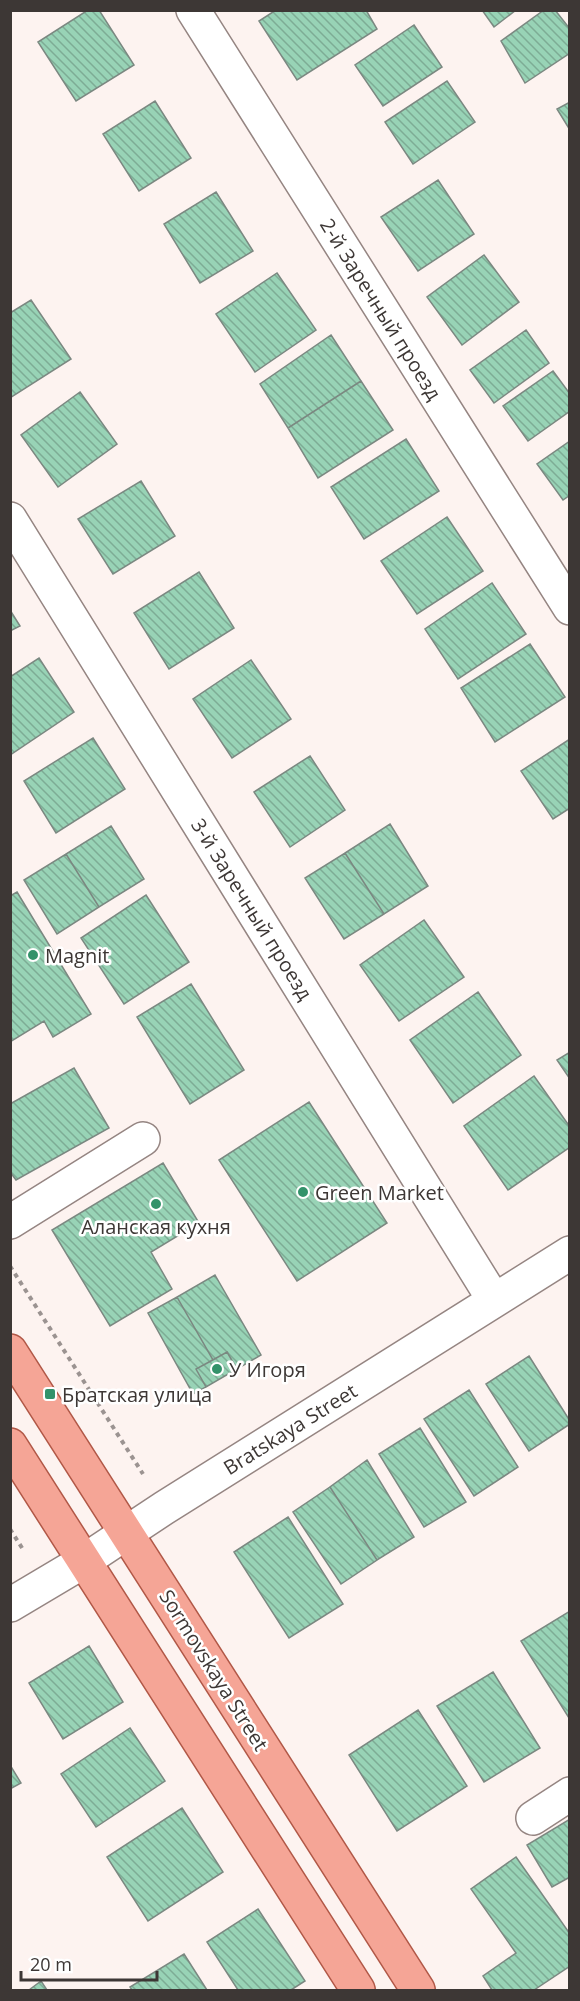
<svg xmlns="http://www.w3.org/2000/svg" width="580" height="2001" viewBox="0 0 580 2001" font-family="'Open Sans',sans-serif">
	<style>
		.building { fill: url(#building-back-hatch); stroke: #7b8881; stroke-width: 1.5 }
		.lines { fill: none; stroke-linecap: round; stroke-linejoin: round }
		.minor-casing { stroke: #958582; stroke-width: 36 }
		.major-casing { stroke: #b15847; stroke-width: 36 }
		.path { stroke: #9b9391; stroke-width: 4; stroke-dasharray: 4.5 4.5; stroke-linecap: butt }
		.minor { stroke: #fff; stroke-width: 33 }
		.major { stroke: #f5a596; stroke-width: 33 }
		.poi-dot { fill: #33926a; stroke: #fff; stroke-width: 2 }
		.labels { text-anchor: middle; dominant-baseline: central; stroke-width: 5; stroke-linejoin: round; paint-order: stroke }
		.street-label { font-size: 20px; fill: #3d3735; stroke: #fff }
		.poi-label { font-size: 20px; fill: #3d3735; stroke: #fff; text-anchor: start }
	</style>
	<defs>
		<pattern id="building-back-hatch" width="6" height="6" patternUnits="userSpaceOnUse" patternTransform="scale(1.5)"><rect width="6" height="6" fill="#98d3b6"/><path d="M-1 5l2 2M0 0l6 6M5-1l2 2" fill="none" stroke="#7dac95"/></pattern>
	</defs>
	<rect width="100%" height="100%" fill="#fdf3f0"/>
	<path class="building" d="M88 10H99L134 65 76 101 38 42Z
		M276 10H366L377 29 297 80 259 21Z
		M482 10H516L494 27Z
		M544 10H555L570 29V53L525 83 501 41Z
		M414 25 442 67 383 106 355 65Z
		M447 81 475 122 413 164 385 122Z
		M155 101 191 158 139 191 103 134Z
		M570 102V130L557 109Z
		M438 180 474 234 418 271 381 217Z
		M216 192 253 251 200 283 164 224Z
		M484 255 519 302 462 345 427 297Z
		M277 273 316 330 255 372 216 314Z
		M31 300 71 359 10 398V313Z
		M526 330 549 363 494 403 470 370Z
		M331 335 361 381 288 428 260 384Z
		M553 371 570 394V411L528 441 503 406Z
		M361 381 393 430 318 478 288 428Z
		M80 392 117 444 58 487 21 435Z
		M406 439 439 491 364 539 331 487Z
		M570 441V495L563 500 537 464Z
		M141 481 175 536 113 574 78 519Z
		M447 517 483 571 417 614 381 561Z
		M199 572 234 628 169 669 134 613Z
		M492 583 526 634 458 679 425 629Z
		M10 610 20 626 10 631Z
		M530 644 565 697 495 742 461 688Z
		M39 658 74 712 10 755V677Z
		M251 660 291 719 232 758 193 699Z
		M93 738 125 789 56 833 24 781Z
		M570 739V808L553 819 521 771Z
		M310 756 345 810 290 847 254 792Z
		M390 824 428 886 384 914 345 853Z
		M111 826 144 879 99 907 66 854Z
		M345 853 384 914 344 939 305 878Z
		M66 854 99 907 57 934 24 880Z
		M17 892 91 1014 53 1037 44 1021 10 1042V896Z
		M146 895 189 962 124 1004 81 938Z
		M424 920 464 977 399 1021 360 965Z
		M191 984 244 1070 190 1104 137 1017Z
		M478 992 521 1055 453 1103 410 1040Z
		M570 1052V1079L557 1060Z
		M74 1068 109 1128 16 1180 10 1172V1104Z
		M534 1076 570 1127V1147L508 1190 464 1126Z
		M309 1102 387 1223 297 1281 219 1160Z
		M163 1163 199 1223 151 1252 172 1289 110 1326 52 1230Z
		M215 1275 261 1355 237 1369 227 1352 213 1360 177 1297Z
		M177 1297 213 1360 196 1369 206 1387 193 1394 148 1313Z
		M227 1352 237 1369 206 1387 196 1369Z
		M529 1356 570 1421V1424L529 1451 486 1384Z
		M469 1390 518 1467 474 1496 424 1419Z
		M420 1428 466 1502 424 1527 379 1454Z
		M367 1460 414 1537 377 1560 330 1487Z
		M330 1487 377 1560 341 1584 293 1512Z
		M288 1517 343 1604 289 1638 234 1552Z
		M570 1611V1718H569L521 1641Z
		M89 1646 123 1702 63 1739 29 1683Z
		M493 1672 540 1748 484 1782 437 1706Z
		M418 1710 467 1786 397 1831 349 1755Z
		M130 1728 165 1781 96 1827 61 1774Z
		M10 1765 21 1783 10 1789Z
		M182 1808 223 1872 148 1921 107 1857Z
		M570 1819V1877L552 1887 527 1845Z
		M516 1857 570 1934V1966L534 1990H492L483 1976 516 1953 471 1889Z
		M258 1909 305 1981 291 1990H238L207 1942Z
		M184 1954 207 1990H132L130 1987Z
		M41 1981 47 1990H29Z"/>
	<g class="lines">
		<g class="minor-casing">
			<path id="minor" d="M193 10 570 608
				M10 519 494 1300
				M10 1222 143 1139
				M10 1605 84 1561 164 1508 570 1253
				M533 1818 570 1794"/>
		</g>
		<g class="major-casing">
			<path id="major" d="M10 1351 418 1990
				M10 1445 358 1990"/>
		</g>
		<path class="path" d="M10 1266 143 1474
			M10 1529 24 1551"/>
		<use href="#minor" class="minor"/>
		<use href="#major" class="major"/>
	</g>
	<g class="poi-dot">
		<circle cx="33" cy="955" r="6"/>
		<circle cx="303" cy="1192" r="6"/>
		<circle cx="156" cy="1204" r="6"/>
		<circle cx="217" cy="1369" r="6"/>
		<rect x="44" y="1388" width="12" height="12" rx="3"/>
	</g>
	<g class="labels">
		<g class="street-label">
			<text transform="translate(381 309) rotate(58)">2-й Заречный проезд</text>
			<text transform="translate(252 909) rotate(58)">3-й Заречный проезд</text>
			<text transform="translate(290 1429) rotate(-32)">Bratskaya Street</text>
			<text transform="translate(214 1670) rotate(58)">Sormovskaya Street</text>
		</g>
		<g class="poi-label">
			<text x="45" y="955">Magnit</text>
			<text x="315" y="1192">Green Market</text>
			<text x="156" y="1226" text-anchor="middle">Аланская кухня</text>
			<text x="229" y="1369">У Игоря</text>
			<text x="62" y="1394">Братская улица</text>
		</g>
	</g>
	<rect width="580" height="2001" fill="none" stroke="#3d3735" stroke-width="24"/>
	<path d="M21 1971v9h136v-9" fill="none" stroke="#3d3735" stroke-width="3"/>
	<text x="30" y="1971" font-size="18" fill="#3d3735" stroke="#ffffff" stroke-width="4.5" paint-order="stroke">20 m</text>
</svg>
